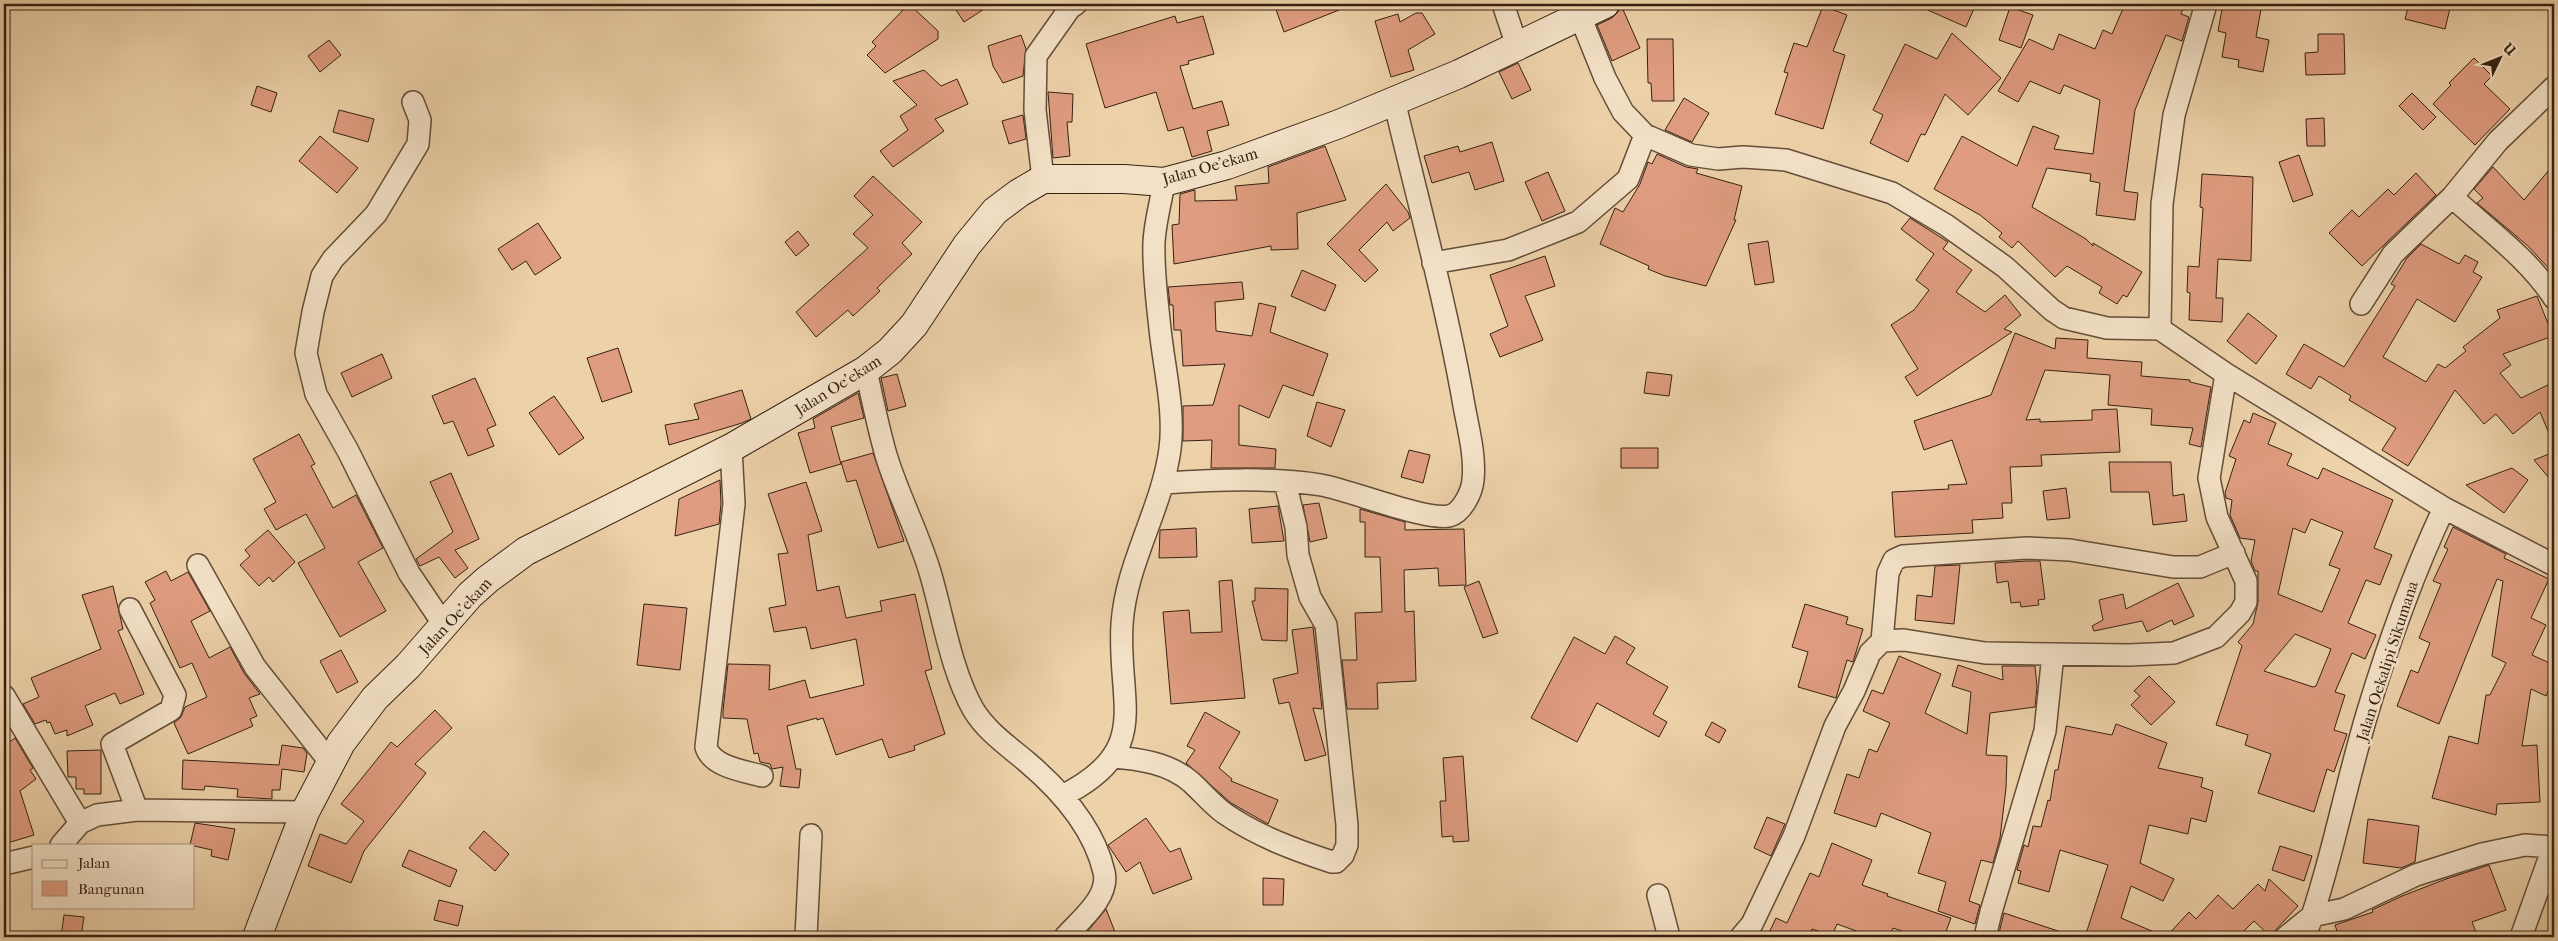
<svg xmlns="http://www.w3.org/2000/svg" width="2558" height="941" viewBox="0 0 2558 941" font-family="'IM FELL French Canon',serif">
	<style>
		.building { fill: #df9c80; stroke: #362112; fill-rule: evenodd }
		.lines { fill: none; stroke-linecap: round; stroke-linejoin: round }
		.street-casing { stroke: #644d38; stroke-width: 24 }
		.secondary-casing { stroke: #362112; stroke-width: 30 }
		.street { stroke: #f3e1c7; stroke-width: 21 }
		.secondary { stroke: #f3e1c7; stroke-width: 28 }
		.labels { text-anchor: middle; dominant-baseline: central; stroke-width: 5; stroke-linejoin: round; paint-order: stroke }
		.street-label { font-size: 16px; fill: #362112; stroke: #f3e1c7 }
	</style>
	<rect width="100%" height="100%" fill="#edd1a9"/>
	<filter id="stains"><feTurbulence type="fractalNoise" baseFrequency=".004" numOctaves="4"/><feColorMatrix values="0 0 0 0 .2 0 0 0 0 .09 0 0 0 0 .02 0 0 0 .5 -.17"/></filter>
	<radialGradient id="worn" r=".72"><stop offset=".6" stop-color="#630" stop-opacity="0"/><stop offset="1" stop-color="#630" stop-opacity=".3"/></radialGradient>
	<path class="building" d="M909 4 938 31V39L885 73 867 55 876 46 872 42Z
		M952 4H992L964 22Z
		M1274 4H1348L1349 6 1284 32Z
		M1914 4H1976L1966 27Z
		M2125 4H2185L2181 14 2189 17 2182 41 2166 35 2135 110 2124 191 2138 193 2135 220 2096 215 2100 183 2090 181 2091 174 2047 168 2032 207 2086 239 2093 246V243L2142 272 2127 297 2123 295 2117 304 2099 293 2102 287 2067 266 2055 277 2018 241 2012 248 1999 237 2002 233 1980 215 1934 189 1962 136 2017 166 2033 126 2059 136 2054 149 2093 154 2100 100 2064 85 2060 94 2030 81 2018 102 1998 91 2029 39 2053 50 2059 34 2095 49 2103 30 2112 34Z
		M2223 4 2261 9 2256 37 2269 40 2263 72 2238 67 2239 60 2222 57 2226 33 2218 31Z
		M2409 4H2451L2445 29 2405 19Z
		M1621 5 1640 48 1612 61 1597 25 1612 18 1618 12Z
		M1823 6 1847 15 1833 51 1845 55 1823 129 1775 114 1788 73 1784 72 1794 43 1807 47Z
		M2010 7 2033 15 2021 48 1999 40Z
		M1416 13H1422L1435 34 1408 50 1414 70 1391 77 1375 21 1398 14 1400 22Z
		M1175 16 1177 23 1203 16 1214 54 1188 61 1189 64 1180 66 1193 109 1222 101 1229 125 1207 131 1212 151 1192 157 1183 127 1168 131 1156 92 1105 108 1086 44Z
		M1952 33 2001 78 1968 115 1945 94 1925 135 1921 134 1908 162 1870 143 1883 115 1873 110 1905 44 1937 59Z
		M2318 34H2344L2345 74 2306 75 2305 53 2318 52Z
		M1021 35 1026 49 1023 76 1003 83 993 66 988 46Z
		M1647 39H1673L1674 101H1652L1651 83H1648Z
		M329 40 341 55 320 72 308 56Z
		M2474 58 2492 76 2484 84 2510 109 2475 145 2433 104 2451 85 2449 83Z
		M1518 63 1531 90 1512 99 1499 72Z
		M924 70 941 86 957 79 968 104 935 119 944 131 893 167 880 151 908 130 900 116 917 105 893 81Z
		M257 86 277 93 271 112 251 105Z
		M1048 92 1073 94 1072 122H1067L1070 156 1053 158Z
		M2412 93 2436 117 2423 130 2399 106Z
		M1684 98 1709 113 1692 142 1665 130Z
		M339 110 374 119 368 142 333 132Z
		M1023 115 1026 139 1009 144 1002 121Z
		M2324 118 2325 146H2307L2306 119Z
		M320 136 358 168 337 193 299 161Z
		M1492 142 1504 181 1475 190 1469 172 1432 183 1424 156 1458 146 1460 152Z
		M1325 146 1346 200 1297 213 1298 249 1271 250V246L1174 264 1172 225 1179 224 1180 194 1195 190V201L1237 200 1235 186 1269 183 1268 167Z
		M1657 154 1686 167 1698 169 1696 173 1742 186 1734 220H1736L1706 286 1665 276 1648 269 1649 266 1600 244 1615 208 1623 212 1640 184 1648 162 1652 164Z
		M2299 155 2313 195 2293 202 2279 162Z
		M2554 164V274L2528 246 2477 203 2483 198 2474 189 2493 167 2524 200Z
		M1548 172 1565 211 1542 221 1525 182Z
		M2416 173 2436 195 2362 266 2329 233 2352 210 2359 217 2388 189 2394 195Z
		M2202 174 2253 177 2251 261 2218 259 2216 298H2223L2222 322 2189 320 2190 293 2187 292 2188 266 2199 267 2203 208 2200 207Z
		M873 176 922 222 902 243 912 254 877 288 880 291 853 316 848 310 816 337 796 312 868 248 853 234 873 215 854 196Z
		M1386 184 1408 212 1410 218 1393 231 1387 222 1359 250 1378 270 1365 282 1327 244Z
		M1910 218 1948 242 1943 249 1972 270 1956 292 1985 312 2005 295 2021 315 2004 329 2012 332 1917 396 1905 377 1918 369 1891 325 1914 310 1929 290 1916 280 1934 254 1901 229Z
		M538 223 561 258 535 275 526 261 512 270 498 249Z
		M798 231 809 245 796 256 785 242Z
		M1768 241 1774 282 1755 285 1748 244Z
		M2421 244 2459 264 2465 255 2478 262 2473 272 2482 277 2455 322 2417 299 2383 357 2426 382 2438 364 2445 368 2466 351 2463 347 2500 318 2497 310 2537 296 2553 336 2503 354 2511 365 2500 373 2521 398 2554 382V445L2540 412 2513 434 2496 414 2484 424 2455 390 2408 466 2382 450 2396 428 2349 400 2351 396 2319 376 2311 389 2286 374 2304 344 2344 367 2395 286 2391 284 2407 258Z
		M1545 256 1555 286 1525 296 1543 340 1500 357 1490 334 1508 326 1490 275Z
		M1302 270 1336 285 1325 311 1291 296Z
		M1242 282 1244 299 1215 302 1216 331 1252 336 1259 303 1276 307 1270 332 1328 354 1313 396 1283 385 1269 418 1239 405V445L1276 449 1275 468H1211L1212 440 1183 441V406L1213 405 1225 364 1183 366 1181 330H1174L1173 305H1170L1168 287Z
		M2248 313 2277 336 2256 364 2227 341Z
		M2015 333 2055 349 2056 338 2088 340 2087 358 2142 362 2141 376 2190 380V382L2211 387 2201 447 2189 444 2193 428 2151 425 2152 409 2108 405 2110 375 2045 370 2026 420 2040 419V422L2092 420V410L2117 409 2120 452 2041 455 2042 466 2010 467 2012 503H2002L2003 518 1972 520 1973 533 1895 537 1892 492 1949 489 1948 485 1967 484 1952 440 1924 450 1914 421 1991 395Z
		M618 348 632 392 602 402 587 358Z
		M382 354 392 378 352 397 341 373Z
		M1647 372 1672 375 1669 396 1644 393Z
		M897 374 906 406 888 411 881 378Z
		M475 378 496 425 487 429 494 446 468 456 453 421 444 424 432 396Z
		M742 390 751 419 742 423 669 445 665 425 699 419 694 404Z
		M858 393 864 418 831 427 841 464 810 473 798 433 815 428 813 419Z
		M554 396 584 438 559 455 529 413Z
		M1317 402 1345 410 1331 447 1307 436Z
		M2253 413 2276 423 2268 444 2292 454 2287 465 2318 479 2323 468 2393 500 2374 548 2392 555 2380 585 2366 580 2348 623 2376 635 2365 659 2352 653 2335 692 2345 695 2334 730 2347 734 2334 772 2327 769 2314 812 2258 793 2271 754 2245 745 2248 735 2216 725 2242 646 2238 642 2253 624 2258 602V571H2255L2251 561 2255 540 2240 538 2230 515 2232 500 2226 498 2225 493 2236 459 2229 456 2244 420 2250 423ZM2311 519 2343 532 2329 565 2340 569 2322 612 2278 594 2293 528 2305 533ZM2295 634 2331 649 2316 686 2313 687 2264 671Z
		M299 434 315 464 311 466 333 508 356 495 383 548 358 562 386 611 340 637 298 563 325 548 306 514 276 530 264 509 276 502 253 459Z
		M1621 448H1658V468H1621Z
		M1409 450 1430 455 1423 483 1401 477Z
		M2554 452V484L2534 460Z
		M873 453 904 541 878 548 856 480 847 482 841 462Z
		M2109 462H2171L2173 496 2184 494 2187 521 2153 525 2149 492H2111Z
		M2512 468 2528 480 2504 513 2466 485Z
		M451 473 479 539 455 550 468 568 455 578 439 557 420 566 416 559 453 532 430 482Z
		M720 480 721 504 719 524 675 536 679 499Z
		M806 482 822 531 808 535 817 591 839 586 846 618 882 611 880 601 915 594 932 669 925 671 945 734 914 746 915 750 889 758 882 739 836 755 823 718 817 720V718L787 726 796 769H801L799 788 780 786 783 767 772 769 770 764 760 762 758 753 754 754 747 719 723 718V711L728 664 770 665 769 690 805 680 810 698 864 685 856 639 811 649 806 627 774 632 769 608 786 605 778 554 788 553 768 494Z
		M2066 488 2070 518 2047 520 2043 491Z
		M1319 503 1327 538 1310 542 1303 505Z
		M1278 506 1284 541 1252 543 1249 509Z
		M1360 509 1405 522V530L1464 529 1466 585 1439 586 1438 568 1404 570 1405 612 1414 611 1416 681 1377 683 1378 709H1347L1342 660H1357L1355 613 1382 612 1380 557H1365V522H1360Z
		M2453 527 2506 554 2504 558 2549 579 2531 618 2546 625 2532 655 2554 665V678L2546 696 2531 689 2522 746 2537 745 2540 802 2497 804 2496 815 2432 798 2449 736 2478 744 2486 695H2490L2506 663 2492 656 2503 581 2497 579 2439 724 2397 706 2411 670 2418 673 2430 643 2419 638 2441 584 2433 581 2448 549 2444 547Z
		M1196 528 1197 557 1159 558 1160 530Z
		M268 530 295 562 273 582 269 577 259 586 240 565 250 556 245 550Z
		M2027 561H2040L2045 599 2038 600 2039 605 2021 607 2020 602 2011 603 2008 581 1997 583 1995 563Z
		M1960 565 1954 624 1915 620 1917 595 1932 597 1935 566Z
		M166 571 171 581 188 572 210 611 191 621 209 658 230 647 244 673 260 694 249 698 257 716 250 719 253 726 188 754 174 723 181 717 185 707 207 697 192 663 180 668 150 603 155 600 145 582Z
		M1232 580 1245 698 1171 704 1163 612 1189 610 1191 633 1222 632 1219 581Z
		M1479 581 1498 633 1483 638 1464 587Z
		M2178 583 2194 616 2174 625 2172 620 2147 632 2142 621 2094 631 2092 626 2103 620 2099 600 2123 594 2126 609Z
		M113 586 123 629 118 631 144 694 120 704 115 693 85 706 93 725 67 736V730L55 734 50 722 47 723 46 720 35 724 23 704 39 697 31 678 101 649 82 595Z
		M1255 588 1288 589 1287 641 1262 640 1252 601H1255Z
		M644 604 687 608 680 670 637 665Z
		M1805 604 1848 617 1846 624 1863 629 1853 662 1847 660 1836 698 1798 687 1808 652 1792 647Z
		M1313 627 1322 709 1313 708 1326 755 1305 761 1289 702 1279 704 1273 679 1298 673 1292 630Z
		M1615 636 1635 648 1626 663 1668 687 1653 714 1667 722 1659 737 1597 703 1577 742 1531 718 1574 637 1605 654Z
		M341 650 358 682 337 693 320 661Z
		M1899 656 1941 674 1925 713 1967 734 1971 692 1952 686 1958 665 2003 680 2002 666H2035L2037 687 2035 707 1990 713 1986 755 2007 756 2006 788 2000 838 1993 863 1981 860 1969 901 1980 905 1975 924 1938 911 1946 882 1918 873 1931 833 1881 813 1876 827 1834 813 1847 774 1859 778 1869 749 1877 752 1890 723 1863 711 1872 690 1883 694Z
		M2149 676 2175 702 2151 725 2131 705 2140 696 2134 691Z
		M435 710 452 728 415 764 426 773 364 851 351 883 308 866 320 834 346 844 364 821 341 804 391 742 397 747Z
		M1205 712 1240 732 1219 768 1232 779 1231 781 1278 800 1268 824 1231 803 1186 763 1195 750 1187 746Z
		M1712 722 1726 730 1719 743 1705 735Z
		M2116 724 2167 743 2158 768 2203 778 2201 787 2213 791 2206 822 2191 818 2188 834 2149 825 2140 863 2174 879 2163 901 2131 886 2121 918 2166 937H2085L2108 865 2060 850 2049 892 2018 883 2021 871 2017 870 2024 845 2028 847 2033 826 2041 827 2048 800 2050 801 2055 770H2058L2066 726 2112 735Z
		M15 738 33 768 30 770 36 779 20 791 34 835 4 844V746Z
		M282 745 303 748 307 753 304 772 282 769 280 790H272V799L237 797 238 789 205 786 204 790 182 789 183 760 279 765Z
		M101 750V794H84V789H76V777H68L67 751Z
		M1463 756 1469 841 1453 842V836L1442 837 1440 801H1446L1443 758Z
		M1767 817 1785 824 1771 856 1754 848Z
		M1146 818 1170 852 1180 848 1192 879 1153 894 1140 862 1126 872 1108 845Z
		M2368 819 2419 826 2415 862 2401 868 2363 863Z
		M195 823 235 829 228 860 211 856 212 850 190 845Z
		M484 831 509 854 495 871 469 848Z
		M1832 843 1872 860 1862 885 1888 894 1887 896 1951 918 1944 937H1919L1893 928 1889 937H1873L1837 924 1832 936 1812 929 1810 934 1818 937H1767L1776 918 1787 923 1810 873 1819 877Z
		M2280 846 2312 856 2304 881 2272 870Z
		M409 850 457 870 450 887 402 866Z
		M2489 865 2506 910 2472 922 2478 937H2339L2335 925 2373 912 2372 910 2402 896 2446 879Z
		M1263 878 1284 879 1283 905H1263Z
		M2269 879 2298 906 2270 936 2254 921 2238 937H2166L2189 912 2196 919 2218 895 2233 909 2258 884 2265 891Z
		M439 900 463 906 458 926 434 920Z
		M1106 909 1117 937H1095L1088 931Z
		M2004 913 2067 934V937H1998Z
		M64 915 84 917 81 937H61Z"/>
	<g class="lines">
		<g class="street-casing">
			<path id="street" d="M1503 4 1517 46
				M1580 16 1605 78 1623 112 1645 135 1691 155 1718 159 1743 157 1786 160 1892 193 1946 225 2005 267 2052 310 2064 318 2107 328 2160 329 2226 374 2444 508
				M413 102 420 120 418 144 376 214 333 259 322 276 313 312 306 353 316 394 348 451 409 573 444 625
				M1043 179 1035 110 1036 56 1070 8 1076 4
				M2452 197C2487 229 2529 259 2554 298
				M1433 263 1508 250 1578 222 1628 179 1645 135
				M2361 304 2393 254 2452 197 2498 141 2554 87
				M2160 329 2162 204 2174 115 2206 4
				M866 370C872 398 878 427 886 455 898 495 918 532 930 572 943 616 951 670 973 709 986 731 1008 746 1027 762 1060 790 1094 828 1104 872 1110 897 1080 920 1065 937
				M731 448 734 504 706 747C712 767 744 771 762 776
				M1163 483C1215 480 1270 477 1321 485 1350 490 1426 521 1449 516 1462 513 1472 492 1473 480 1476 453 1466 421 1462 394 1444 295 1417 198 1394 100
				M198 565 255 667 330 762
				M130 609 175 695 171 710 112 744 137 810
				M1882 641 1888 573 1894 560 1903 556 2027 548 2070 550 2173 567H2200L2234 553
				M4 696 80 823
				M1112 757C1140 759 1169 763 1191 782 1202 792 1212 804 1224 813 1257 836 1295 850 1332 862H1336L1343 855 1347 845V825L1326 625 1310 597 1298 555 1296 527 1285 482
				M1062 796C1154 750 1117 704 1122 624 1126 563 1162 509 1170 449 1175 410 1164 368 1160 329 1157 300 1153 271 1154 242 1155 222 1161 202 1164 182
				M61 845 80 823 97 815 137 810 305 812
				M4 864 34 857
				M1658 895 1669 937
				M806 937 811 835
				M1741 937 1752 924 1794 836 1835 726 1854 691 1870 653 1882 641 1904 640 1985 653 2129 655 2174 653 2216 637 2240 613 2246 602V581L2217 517 2209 478 2226 374
				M1985 937 1991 912 2045 731 2053 654
				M2286 937 2312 916 2344 909 2416 875 2482 854 2525 845 2554 847
				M2305 937C2331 864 2345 788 2367 714 2388 644 2413 574 2444 508L2554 565
				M2521 937 2554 845"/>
		</g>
		<g class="secondary-casing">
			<path id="secondary" d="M257 937 305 812 341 743 375 698 408 666 470 595 488 579 526 551 731 448 866 370 890 351 914 325 967 245 995 211 1019 193 1043 179H1124L1164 182 1227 165 1339 124 1459 74 1605 4"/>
		</g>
		<use href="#street" class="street"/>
		<use href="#secondary" class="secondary"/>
	</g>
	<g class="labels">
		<g class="street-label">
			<text transform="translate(1210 166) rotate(-16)">Jalan Oe'ekam</text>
			<text transform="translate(838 385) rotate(-32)">Jalan Oe'ekam</text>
			<text transform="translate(455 616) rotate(-47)">Jalan Oe'ekam</text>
			<text transform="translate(2387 661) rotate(-72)">Jalan Oekalipi Sikumana</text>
		</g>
	</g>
	<rect width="2558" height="941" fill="none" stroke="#edd1a9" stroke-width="20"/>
	<rect x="5" y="5" width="2548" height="931" fill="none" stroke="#362112" stroke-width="2.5"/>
	<rect x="10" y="10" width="2538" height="921" fill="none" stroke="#362112"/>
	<rect x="32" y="844" width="162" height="65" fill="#f3e1c7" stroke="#a7947f"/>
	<rect x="42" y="860" width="25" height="8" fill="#f3e1c7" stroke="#a7947f"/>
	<text x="78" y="868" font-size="15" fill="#362112">Jalan</text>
	<rect x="42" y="881" width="25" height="15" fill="#df9c80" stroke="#a7947f"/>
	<text x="78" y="894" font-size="15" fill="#362112">Bangunan</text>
	<g transform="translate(2500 58) rotate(47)" stroke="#f3e1c7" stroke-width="4" paint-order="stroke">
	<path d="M0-4L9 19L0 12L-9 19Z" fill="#362112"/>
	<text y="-8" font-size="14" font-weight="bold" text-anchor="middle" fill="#362112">U</text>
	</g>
	<rect width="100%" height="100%" filter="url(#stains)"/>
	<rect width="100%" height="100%" fill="url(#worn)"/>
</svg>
